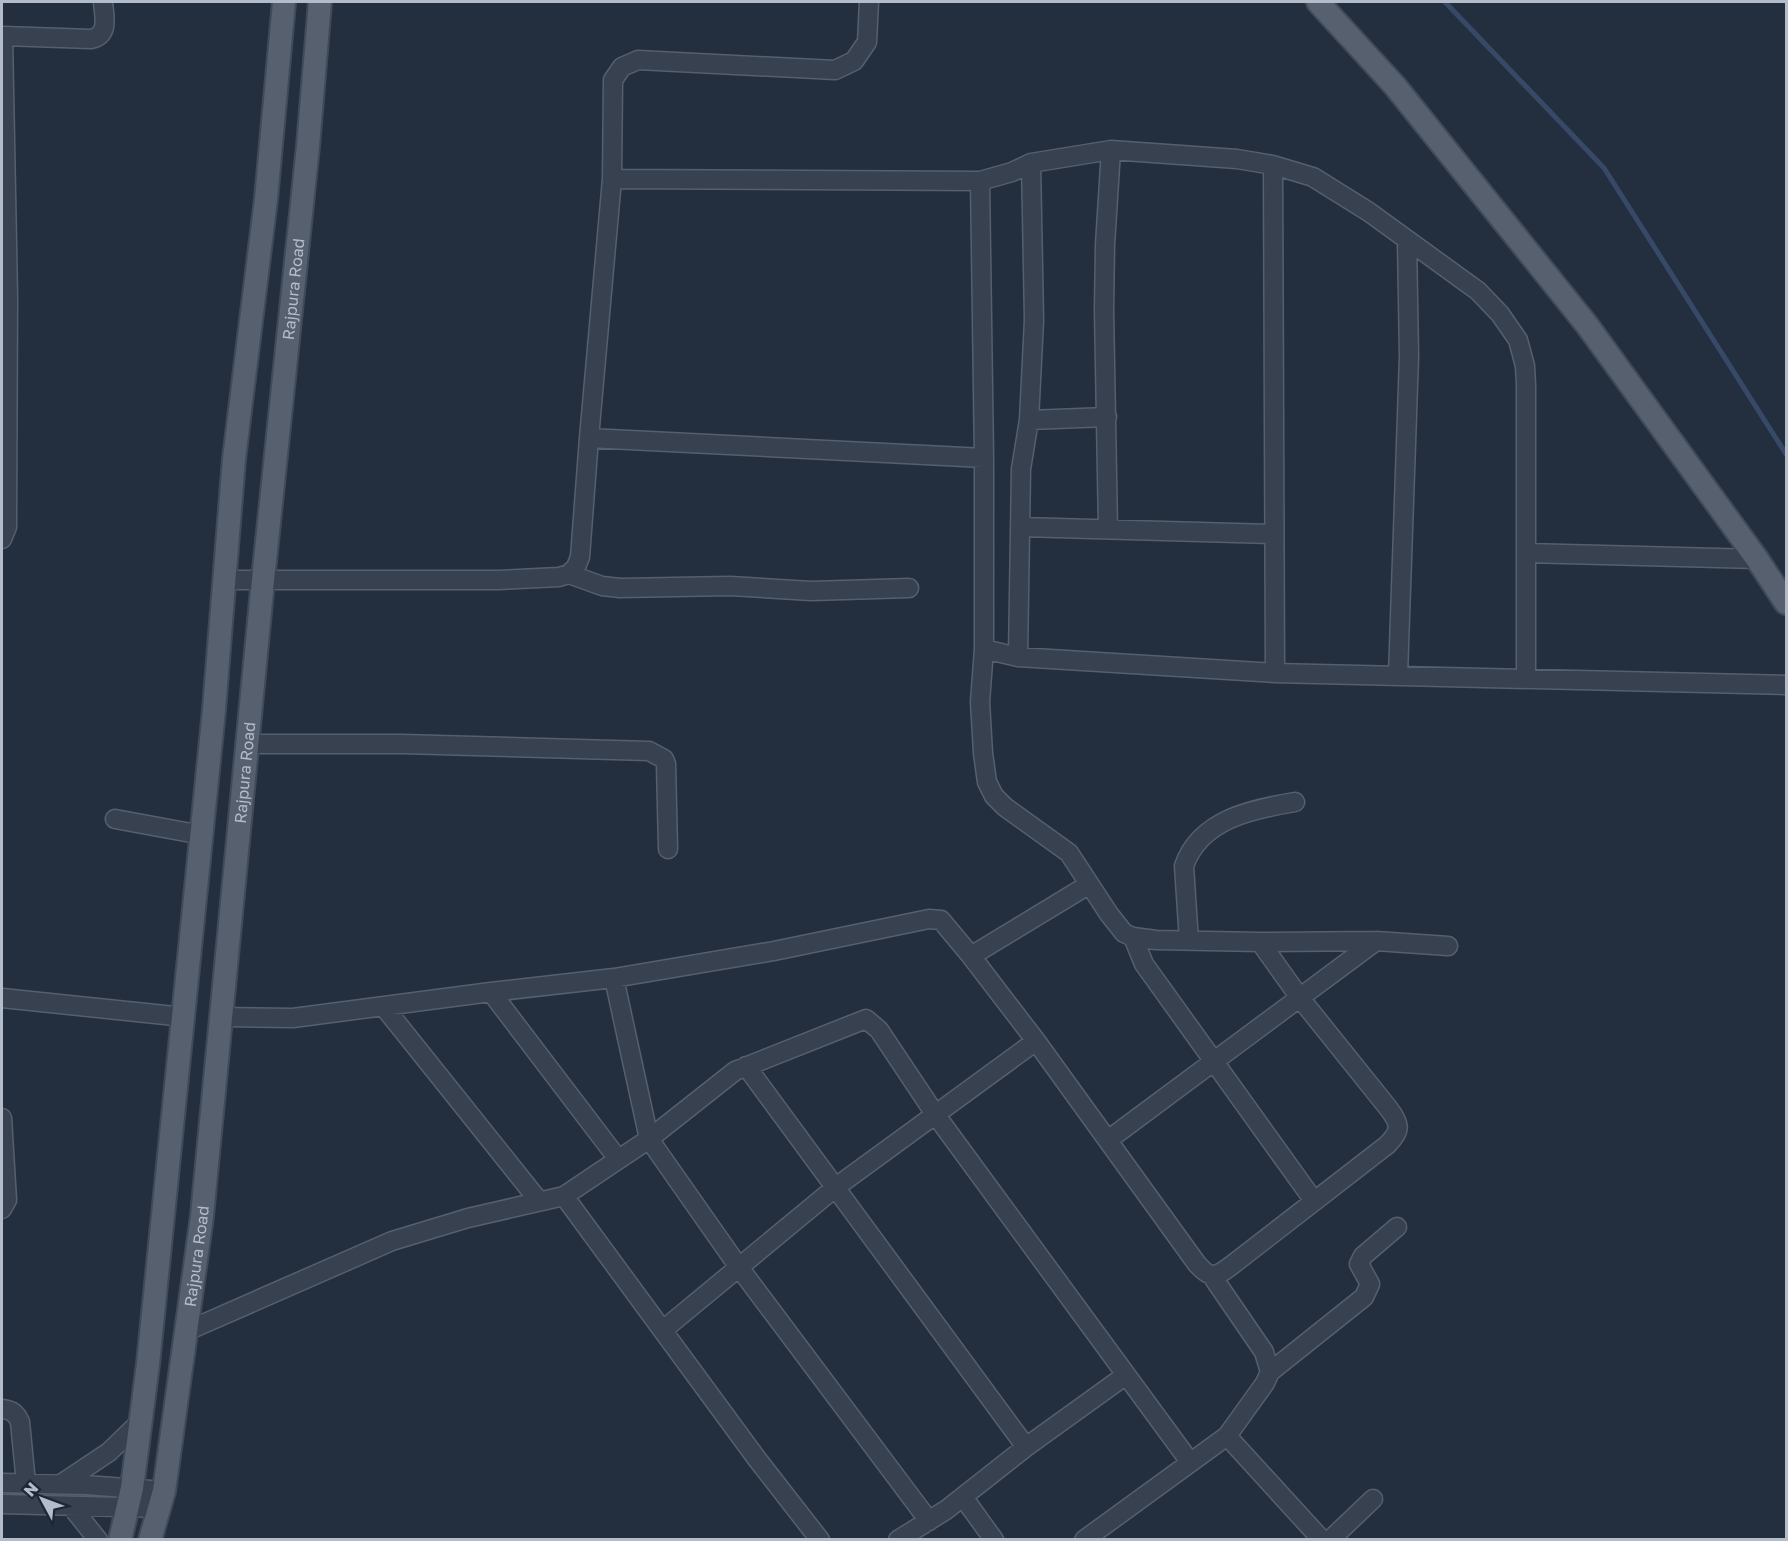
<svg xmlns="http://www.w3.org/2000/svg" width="1788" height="1541" viewBox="0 0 1788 1541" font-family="'Golos Text',sans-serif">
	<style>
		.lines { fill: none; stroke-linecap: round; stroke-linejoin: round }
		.stream { stroke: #374967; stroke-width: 5 }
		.minor-casing { stroke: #565f6d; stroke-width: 21 }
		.major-casing { stroke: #414a58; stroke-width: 26 }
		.minor { stroke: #38414f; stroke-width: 18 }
		.major { stroke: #56606f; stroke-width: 22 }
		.labels { text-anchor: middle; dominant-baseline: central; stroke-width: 4.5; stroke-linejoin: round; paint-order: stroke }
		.street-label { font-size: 16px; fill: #b4bcca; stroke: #1d2634 }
	</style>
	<rect width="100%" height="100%" fill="#232f3f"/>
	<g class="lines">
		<path class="stream" d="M1445 2 1604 168 1786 454"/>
		<g class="minor-casing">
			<path id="minor" d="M1273 165 1275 673
				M612 179 980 181 1012 172 1031 163 1111 150 1237 159 1273 165 1313 177 1369 212 1478 291 1500 314 1518 340 1525 366 1526 385V678
				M980 181 984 458V649L980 702 983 753 987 782 994 796 1005 807 1069 853 1109 914 1124 933 1133 937 1156 940 1260 942 1376 941 1448 946
				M1029 420 1107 417
				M589 438 984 458
				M1021 527 1273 534
				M1108 529 1104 310 1105 245 1111 150
				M2 539 7 527 8 296 3 36 91 39C110 35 104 16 103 2
				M1526 553 1757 559
				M569 574 602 586 620 588 730 586 811 591 909 588
				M224 580H498L559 577 569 574 576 567 580 557 589 438 612 179 613 80 622 67 638 60 835 70 854 61 867 42 869 2
				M984 649 1018 657 1275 673 1786 685
				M1018 657 1021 469 1029 420 1034 320 1031 163
				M1398 675 1409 357 1407 241
				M248 744H402L649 751 664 759 666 764 668 849
				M115 819 202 835
				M1133 937 1144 964 1314 1201
				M1189 941 1184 866C1200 819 1253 809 1295 802
				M971 956 1088 885
				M614 978 649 1139 738 1266 929 1521
				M491 992 618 1159
				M2 998 184 1017
				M384 1007 539 1201
				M222 1017 293 1018 491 992 614 978 774 951 929 919 941 920 971 956 1036 1041 1197 1264C1211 1280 1216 1277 1232 1265L1387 1145C1401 1131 1401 1125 1389 1109L1300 998 1260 942
				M746 1066 1026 1447
				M2 1118 7 1200 2 1209
				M1108 1140 1376 941
				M564 1196 757 1459 820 1540
				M663 1330 836 1187 1036 1041
				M187 1331 392 1241 468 1218 564 1196 649 1139 735 1071 866 1019 879 1030 935 1114 1190 1462
				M1270 1372 1364 1297 1370 1284 1359 1264 1363 1256 1397 1227
				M2 1409C12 1410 16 1413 20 1422L26 1483
				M1227 1436 1322 1540
				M2 1483 86 1485 164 1491
				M61 1484 109 1452 140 1422
				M963 1497 994 1540
				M2 1504 159 1508
				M71 1506 98 1540
				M898 1540 946 1510 1026 1447 1126 1375
				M1084 1540 1227 1436 1265 1383 1270 1372 1264 1352 1212 1276
				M1330 1540 1373 1499"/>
		</g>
		<g class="major-casing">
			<g id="major">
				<path d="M1318 2 1395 86 1587 325 1757 559 1786 603"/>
				<path d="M120 1540 132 1488 148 1364 214 710 234 459 266 199 284 2"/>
				<path id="s1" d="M150 1540 164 1491 202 1216 263 580 308 146 320 2"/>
			</g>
		</g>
		<use href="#minor" class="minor"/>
		<use href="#major" class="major"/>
	</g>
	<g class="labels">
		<g class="street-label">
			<text stroke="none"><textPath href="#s1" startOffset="1260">Rajpura Road</textPath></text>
			<text stroke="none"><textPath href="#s1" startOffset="774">Rajpura Road</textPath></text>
			<text stroke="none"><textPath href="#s1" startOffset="288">Rajpura Road</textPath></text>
		</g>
	</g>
	<rect width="1788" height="1541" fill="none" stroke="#b4bcca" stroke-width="6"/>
	<g transform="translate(42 1499) rotate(311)" stroke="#1d2634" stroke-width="4.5" paint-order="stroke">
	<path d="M0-4.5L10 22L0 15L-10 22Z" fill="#b4bcca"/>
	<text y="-9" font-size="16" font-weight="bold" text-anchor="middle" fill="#b4bcca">N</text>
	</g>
</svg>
